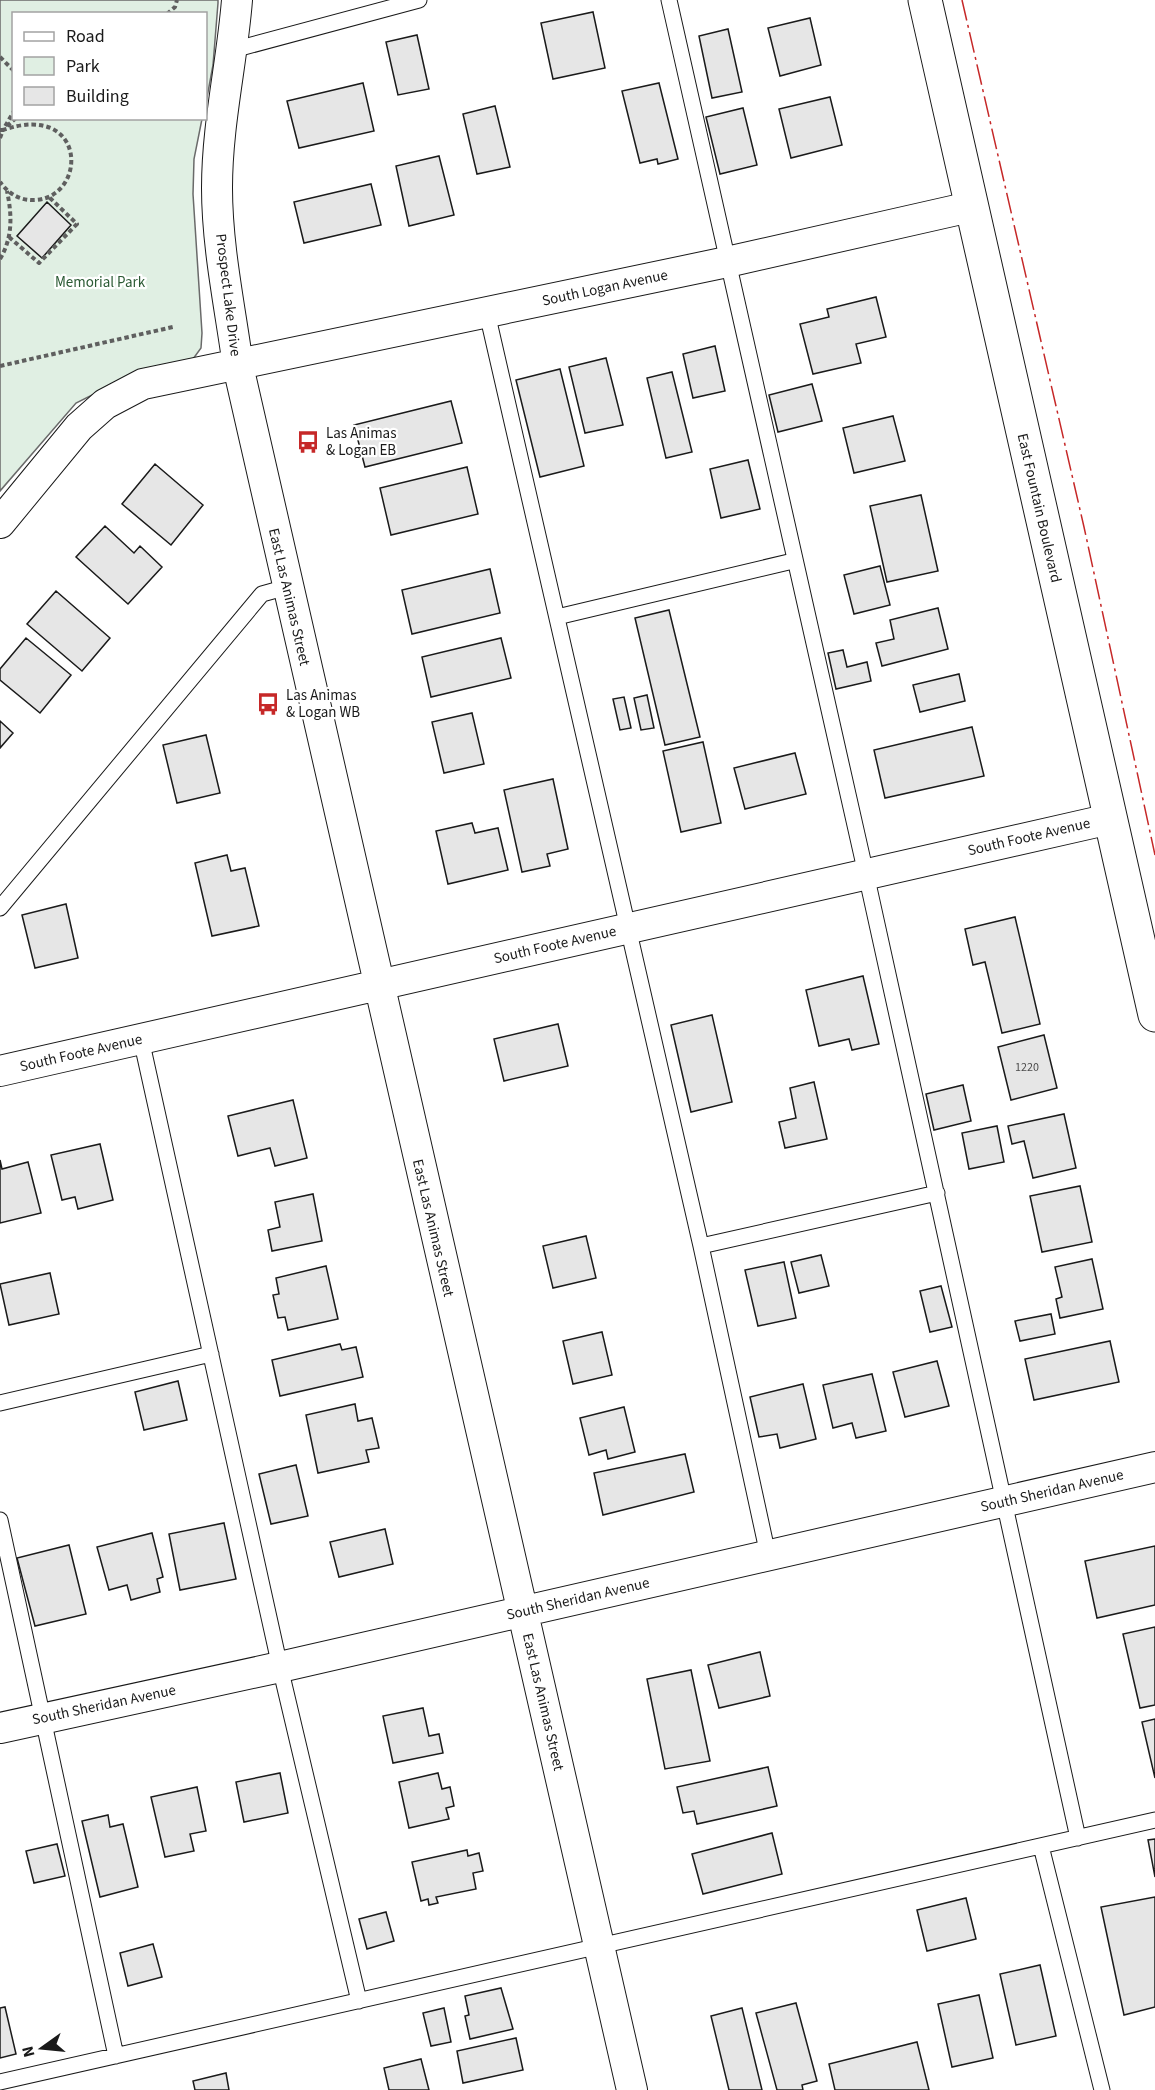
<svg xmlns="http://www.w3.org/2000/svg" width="1155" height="2090" viewBox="0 0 1155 2090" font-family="'Source Sans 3',sans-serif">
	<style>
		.green { fill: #e0efe3; stroke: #6a6a6a; stroke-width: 1.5 }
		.building { fill: #e6e6e6; stroke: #1a1a1a; stroke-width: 1.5 }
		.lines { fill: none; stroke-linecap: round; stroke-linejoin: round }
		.lane-casing { stroke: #1a1a1a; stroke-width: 17 }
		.street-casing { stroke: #1a1a1a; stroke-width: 32 }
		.primary-casing { stroke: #1a1a1a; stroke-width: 35 }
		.path { stroke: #5f5f5f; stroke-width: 4; stroke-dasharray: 4.5 3; stroke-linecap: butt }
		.lane { stroke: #fff; stroke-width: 15 }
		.street { stroke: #fff; stroke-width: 30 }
		.primary { stroke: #fff; stroke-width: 33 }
		.power { stroke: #c62828; stroke-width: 1.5; stroke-dasharray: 21 4.5 3 4.5; stroke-linecap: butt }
		.labels { text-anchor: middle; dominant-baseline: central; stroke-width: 4.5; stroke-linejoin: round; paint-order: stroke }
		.number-label { font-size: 12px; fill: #4d4d4d }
		.park-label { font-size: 15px; fill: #2b5a34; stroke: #fff }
		.street-label { font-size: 15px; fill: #1a1a1a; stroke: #fff }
		.poi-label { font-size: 15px; fill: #1a1a1a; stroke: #fff; text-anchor: start }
	</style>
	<rect width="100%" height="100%" fill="#fff"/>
	<path class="green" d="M0 0H218V3L213 65 206 103V14H14V118L202 119 194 159 193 194 202 333 201 348 193 359 128 377 76 403 0 491Z"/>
	<path class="building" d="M593 12 605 68 553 79 541 23Z
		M810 18 821 65 780 76 768 28Z
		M728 29 742 92 712 98 699 36Z
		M417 35 429 89 398 95 386 42Z
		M363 83 374 131 299 148 287 101Z
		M659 83 678 159 658 164 657 159 640 163 622 91Z
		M830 97 842 145 791 158 779 109Z
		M495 106 510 167 477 174 463 114Z
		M743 108 757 165 720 174 706 117Z
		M439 156 454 215 409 226 396 166Z
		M371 184 381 225 304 243 294 202Z
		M47 202 71 225 42 258 17 236Z
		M876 297 886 337 856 344 861 363 813 374 800 324 829 317 827 309Z
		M715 346 725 391 693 398 683 354Z
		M606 358 623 425 585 433 569 367Z
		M560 369 584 466 540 477 516 380Z
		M672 372 692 452 666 458 647 378Z
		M812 384 822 421 778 432 769 395Z
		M451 401 462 443 365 467 354 425Z
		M893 416 905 461 854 473 843 428Z
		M748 460 760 509 721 518 710 469Z
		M155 464 203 505 171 545 122 504Z
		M467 467 478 514 391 535 380 488Z
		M921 495 938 571 887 582 870 506Z
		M105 526 134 553 140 546 162 567 128 604 76 557Z
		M880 566 890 605 854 614 844 575Z
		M490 569 500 613 412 634 402 590Z
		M56 591 110 638 82 671 27 624Z
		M938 608 948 649 882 666 876 643 894 639 890 620Z
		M669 610 700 737 665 745 635 618Z
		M26 638 71 675 40 713 0 680V669Z
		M501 638 511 678 431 697 422 657Z
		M843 650 847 667 867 662 871 681 836 689 828 653Z
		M959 674 965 701 920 712 913 685Z
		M647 695 654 728 641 730 634 698Z
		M624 697 631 728 620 730 613 699Z
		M472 713 484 764 444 773 432 722Z
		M0 721 13 733 0 748Z
		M972 727 984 776 885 798 874 750Z
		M206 735 220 793 177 803 163 745Z
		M703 742 721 823 681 832 663 751Z
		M795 753 806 794 745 809 734 768Z
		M553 779 568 849 547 854 550 866 522 872 504 790Z
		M472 823 475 833 498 828 508 870 448 884 436 831Z
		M227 855 231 871 245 868 259 926 212 936 195 863Z
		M66 904 78 958 35 968 22 915Z
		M1015 917 1040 1024 1002 1033 985 962 973 965 965 929Z
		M863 976 879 1044 852 1050 849 1039 819 1046 806 990Z
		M712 1015 732 1102 691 1112 671 1025Z
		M558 1024 568 1066 504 1081 494 1039Z
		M1044 1035 1057 1088 1011 1100 998 1047Z
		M814 1082 827 1139 785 1148 779 1122 796 1118 790 1088Z
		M963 1085 971 1121 934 1130 926 1094Z
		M293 1100 307 1158 275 1166 270 1148 238 1156 228 1116Z
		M1064 1114 1076 1168 1033 1178 1024 1141 1012 1144 1008 1126Z
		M997 1126 1004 1162 969 1169 962 1133Z
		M100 1144 113 1200 78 1209 75 1197 62 1200 51 1155Z
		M0 1160 2 1169 28 1162 41 1213 0 1223Z
		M1080 1186 1092 1242 1042 1252 1030 1196Z
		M313 1194 322 1241 272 1251 268 1230 280 1227 275 1202Z
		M586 1236 596 1278 553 1288 543 1246Z
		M821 1255 829 1286 799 1293 791 1262Z
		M1092 1259 1103 1309 1060 1318 1056 1299 1062 1297 1055 1267Z
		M784 1262 796 1318 758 1326 745 1270Z
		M326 1266 338 1319 288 1330 285 1317 278 1318 273 1295 279 1294 276 1278Z
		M50 1273 59 1314 9 1325 0 1284Z
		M941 1286 952 1327 930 1332 920 1291Z
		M1051 1314 1055 1334 1020 1341 1015 1321Z
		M602 1332 612 1375 573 1384 563 1341Z
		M1110 1341 1119 1382 1034 1400 1025 1359Z
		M340 1344 342 1350 356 1347 363 1377 280 1396 272 1360Z
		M937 1361 949 1406 905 1417 893 1372Z
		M872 1374 886 1431 856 1438 852 1423 833 1428 823 1385Z
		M178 1381 187 1420 144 1430 135 1392Z
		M803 1384 816 1439 780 1448 777 1434 759 1437 750 1397Z
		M355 1404 358 1421 372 1418 379 1448 366 1450 369 1462 318 1473 306 1415Z
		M624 1407 635 1452 608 1459 606 1450 589 1455 580 1418Z
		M685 1454 694 1492 603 1515 594 1473Z
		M296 1465 308 1516 271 1524 259 1474Z
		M224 1523 236 1579 180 1590 169 1534Z
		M385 1529 393 1564 339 1577 330 1542Z
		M152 1533 163 1577 157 1579 160 1592 131 1600 127 1585 109 1590 97 1547Z
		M69 1545 86 1614 35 1626 17 1558Z
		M1155 1546V1605L1097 1618 1085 1561Z
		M1155 1627V1705L1140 1708 1123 1634Z
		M760 1652 770 1696 719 1708 708 1665Z
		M691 1670 710 1761 665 1769 647 1679Z
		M423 1708 429 1736 439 1734 443 1753 393 1763 383 1716Z
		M1155 1719V1778L1142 1722Z
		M768 1767 777 1806 697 1824 694 1811 683 1813 677 1787Z
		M280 1773 288 1813 244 1822 236 1782Z
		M438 1773 442 1789 450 1787 454 1806 446 1808 449 1819 409 1828 399 1782Z
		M197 1787 206 1831 190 1834 194 1851 165 1857 151 1797Z
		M108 1815 110 1827 123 1824 138 1887 100 1897 82 1821Z
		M772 1833 782 1874 703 1894 692 1854Z
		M1155 1839V1877L1148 1840Z
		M57 1844 65 1876 34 1883 26 1851Z
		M467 1850 468 1856 479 1853 483 1871 473 1873 476 1889 436 1897 438 1903 429 1905 428 1899 421 1901 412 1862Z
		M1155 1897V2007L1124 2015 1101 1907Z
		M966 1898 976 1939 927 1951 917 1910Z
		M386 1912 394 1941 367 1949 359 1919Z
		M153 1944 162 1977 128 1986 120 1953Z
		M1040 1965 1056 2036 1016 2045 1000 1974Z
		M501 1988 513 2029 470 2039 465 2016 469 2015 465 1996Z
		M979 1995 993 2058 952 2067 938 2004Z
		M796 2003 817 2081 802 2085 803 2090H777L756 2013Z
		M5 2007 16 2054 0 2058V2008Z
		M444 2008 451 2042 431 2046 423 2013Z
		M742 2008 762 2090H729L711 2016Z
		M516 2038 523 2070 463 2083 457 2051Z
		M917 2042 929 2090H835L829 2064Z
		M421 2059 429 2090H389L384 2068Z
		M226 2073 229 2090H195L193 2081Z"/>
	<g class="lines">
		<g class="lane-casing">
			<path id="lane" d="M669 0 866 874 1078 1838
				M233 50 419 0
				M487 313 701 1246 768 1555
				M557 617 793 561
				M0 908 262 594 287 587
				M141 1039 280 1667 359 2001
				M701 1246 937 1193
				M0 1403 211 1354
				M0 1520 116 2056
				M1041 1846 1102 2090
				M0 2082 1155 1820"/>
		</g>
		<g class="street-casing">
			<path id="street" d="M237 0C232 63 217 124 217 188 217 247 230 307 238 366L632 2090
				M0 523 79 427 105 404 143 384 727 262 970 207
				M0 1071 1110 819
				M0 1728 280 1667 1155 1467"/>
		</g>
		<g class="primary-casing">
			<path id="primary" d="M925 0 1155 1015"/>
		</g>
		<path class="path" d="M167 14 175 7 177 0
			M0 57 14 71
			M7 126 16 118
			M0 130H3L14 111
			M0 138 3 130C87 101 88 196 36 200 20 201 9 194 0 182
			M9 237 39 263 77 224 49 197
			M0 259C13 237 12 215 7 191
			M0 366 173 327"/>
		<use href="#lane" class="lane"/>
		<use href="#street" class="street"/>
		<use href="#primary" class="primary"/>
		<path class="power" d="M962 0 1084 527 1155 855"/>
	</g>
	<defs>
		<g id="bus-bare" transform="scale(1.8)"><path d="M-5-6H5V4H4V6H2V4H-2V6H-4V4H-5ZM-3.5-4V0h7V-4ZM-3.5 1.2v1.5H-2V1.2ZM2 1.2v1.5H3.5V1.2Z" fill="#c62828" stroke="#fff" stroke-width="2.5" paint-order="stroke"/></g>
	</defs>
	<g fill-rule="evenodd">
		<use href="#bus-bare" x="308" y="442"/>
		<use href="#bus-bare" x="268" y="704"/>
	</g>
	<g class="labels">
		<g class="number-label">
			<text x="1027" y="1067">1220</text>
		</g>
		<g class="park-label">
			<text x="100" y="282">Memorial Park</text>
		</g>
		<g class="street-label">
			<text transform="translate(605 288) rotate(-12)">South Logan Avenue</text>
			<text transform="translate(228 295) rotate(83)">Prospect Lake Drive</text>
			<text transform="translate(1039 508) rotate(77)">East Fountain Boulevard</text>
			<text transform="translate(289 597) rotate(77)">East Las Animas Street</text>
			<text transform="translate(1029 837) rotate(-13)">South Foote Avenue</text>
			<text transform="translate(555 945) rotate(-13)">South Foote Avenue</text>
			<text transform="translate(81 1053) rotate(-13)">South Foote Avenue</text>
			<text transform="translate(433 1228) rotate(77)">East Las Animas Street</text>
			<text transform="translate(1052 1491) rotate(-13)">South Sheridan Avenue</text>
			<text transform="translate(578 1599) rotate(-13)">South Sheridan Avenue</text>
			<text transform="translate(543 1702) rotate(77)">East Las Animas Street</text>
			<text transform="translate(104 1705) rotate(-12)">South Sheridan Avenue</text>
		</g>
		<g class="poi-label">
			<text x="326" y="433">Las Animas<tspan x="326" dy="17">&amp; Logan EB</tspan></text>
			<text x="286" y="695">Las Animas<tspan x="286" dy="17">&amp; Logan WB</tspan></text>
		</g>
	</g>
	<rect x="12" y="12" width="195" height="108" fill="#ffffff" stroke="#a3a3a3" stroke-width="1.5"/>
	<rect x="24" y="32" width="30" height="9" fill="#ffffff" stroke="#a3a3a3" stroke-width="1.5"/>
	<text x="66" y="42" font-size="18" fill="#1a1a1a">Road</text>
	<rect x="24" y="57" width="30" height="18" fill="#e0efe3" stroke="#a3a3a3" stroke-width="1.5"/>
	<text x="66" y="72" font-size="18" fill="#1a1a1a">Park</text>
	<rect x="24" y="87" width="30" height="18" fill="#e6e6e6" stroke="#a3a3a3" stroke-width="1.5"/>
	<text x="66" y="102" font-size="18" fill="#1a1a1a">Building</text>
	<g transform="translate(42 2048) rotate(255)" stroke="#ffffff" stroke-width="4.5" paint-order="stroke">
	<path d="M0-4.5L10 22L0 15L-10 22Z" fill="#1a1a1a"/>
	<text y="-9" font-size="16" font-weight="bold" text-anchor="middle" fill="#1a1a1a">N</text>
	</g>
</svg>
